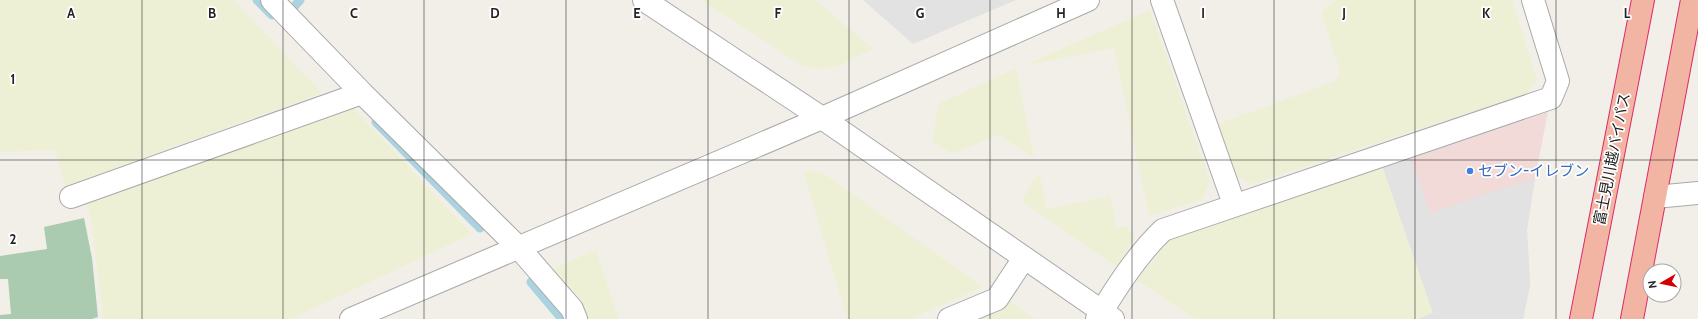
<svg xmlns="http://www.w3.org/2000/svg" width="1698" height="319" viewBox="0 0 1698 319" font-family="Cabin,'Noto Sans JP',sans-serif">
	<style>
		.commercial { fill: #f2dad9 }
		.farmland { fill: #eef0d5 }
		.cemetery { fill: #aacbaf }
		.parking { fill: #e2e2e2 }
		.lines { fill: none; stroke-linecap: round; stroke-linejoin: round }
		.stream { stroke: #aad3df; stroke-width: 9 }
		.minor-casing { stroke: #a9a9a9; stroke-width: 24 }
		.tertiary-casing { stroke: #a9a9a9; stroke-width: 24 }
		.trunk-casing { stroke: #dc2a67; stroke-width: 24 }
		.minor { stroke: #fff; stroke-width: 22 }
		.tertiary { stroke: #fff; stroke-width: 22 }
		.trunk { stroke: #f2b4a3; stroke-width: 22 }
		.grid { fill: none; stroke: #222; stroke-width: 1; stroke-opacity: 0.55 }
		.shop-dot { fill: #3f7fe0; stroke: #fff; stroke-width: 1.5 }
		.labels { text-anchor: middle; dominant-baseline: central; stroke-width: 3.5; stroke-linejoin: round; paint-order: stroke }
		.street-label { font-size: 15px; fill: #222; stroke: #fff }
		.shop-label { font-size: 15px; fill: #366cbe; stroke: #fff; text-anchor: start }
		.grid-label { font-size: 13px; text-anchor: middle; font-weight: bold; fill: #222; stroke: #fff; stroke-width: 3.5; stroke-linejoin: round; paint-order: stroke }
	</style>
	<rect width="100%" height="100%" fill="#f2efe9"/>
	<path class="commercial" d="M1548 112 1535 178 1527 230 1530 285 1523 319H1418L1433 313 1383 168Z"/>
	<path class="farmland" d="M0 0H234L322 93 65 186 55 150 2 152 0 146Z
		M701 0H816L873 49 838 66 821 69 803 66Z
		M1336 0H1512L1537 79 1527 94 1251 184 1236 177 1216 125 1335 81 1340 71 1321 12Z
		M1150 10 1210 181 1203 199 1149 216 1114 48 1022 66Z
		M1016 68 1034 158 999 135 952 154 933 142 938 104Z
		M353 108 472 234 291 319H103L91 218 86 203Z
		M1383 168 1433 314 1418 319H1195L1137 280 1171 239Z
		M803 170 823 173 983 287 911 319H847Z
		M1039 172 1047 209 1110 196 1117 228 1127 226 1134 239 1117 267 1021 201Z
		M596 250 619 319H588L581 300 553 269Z
		M1011 302 1036 319H971Z"/>
	<path class="cemetery" d="M84 218 92 258 98 317 92 319H0V315L11 314 8 279H0V256L47 249 44 227Z"/>
	<path class="parking" d="M863 0H1016L913 44Z
		M1411 158 1430 213 1535 178 1527 230 1530 285 1523 319H1418L1433 313 1383 168Z"/>
	<g class="lines">
		<path class="stream" d="M257 0 272 15
			M293 8 300 0
			M376 122 480 228
			M531 282 562 319"/>
		<g class="minor-casing">
			<path id="minor" d="M272 0 362 93 519 248 572 309 576 319
				M1162 0 1234 204
				M71 197 362 93
				M1655 197 1698 193
				M949 319 997 299 1024 258
				M1097 319C1116 288 1137 255 1163 230L1551 98 1558 81 1533 0"/>
		</g>
		<g class="tertiary-casing">
			<path id="tertiary" d="M644 0 822 118 1113 319
				M351 319 822 118 1088 0"/>
		</g>
		<g class="trunk-casing">
			<path id="trunk" d="M1581 319 1643 0
				M1632 319 1692 0"/>
		</g>
		<use href="#minor" class="minor"/>
		<use href="#tertiary" class="tertiary"/>
		<use href="#trunk" class="trunk"/>
	</g>
	<path class="grid" d="M142 0V319M283 0V319M424 0V319M566 0V319M708 0V319M849 0V319M990 0V319M1132 0V319M1274 0V319M1415 0V319M1556 0V319M0 160H1698"/>
	<circle class="shop-dot" cx="1470" cy="171" r="4"/>
	<g class="labels">
		<g class="street-label">
			<text transform="translate(1612 159) rotate(-79)">富士見川越バイパス</text>
		</g>
		<g class="shop-label">
			<text x="1478" y="171">セブン-イレブン</text>
		</g>
	</g>
	<g class="grid-label">
		<text x="71" y="18">A</text>
		<text x="212" y="18">B</text>
		<text x="354" y="18">C</text>
		<text x="495" y="18">D</text>
		<text x="637" y="18">E</text>
		<text x="778" y="18">F</text>
		<text x="920" y="18">G</text>
		<text x="1061" y="18">H</text>
		<text x="1203" y="18">I</text>
		<text x="1344" y="18">J</text>
		<text x="1486" y="18">K</text>
		<text x="1627" y="18">L</text>
		<text x="13" y="84">1</text>
		<text x="13" y="244">2</text>
	</g>
	<g transform="translate(1662 283) rotate(261)"><circle r="19" fill="#ffffff" stroke="#a7a7a7"/>
	<path d="M0-3L7 15L0 10L-7 15Z" fill="#d40000"/>
	<text y="-6" font-size="11" font-weight="bold" text-anchor="middle" fill="#222222">N</text>
	</g>
</svg>
